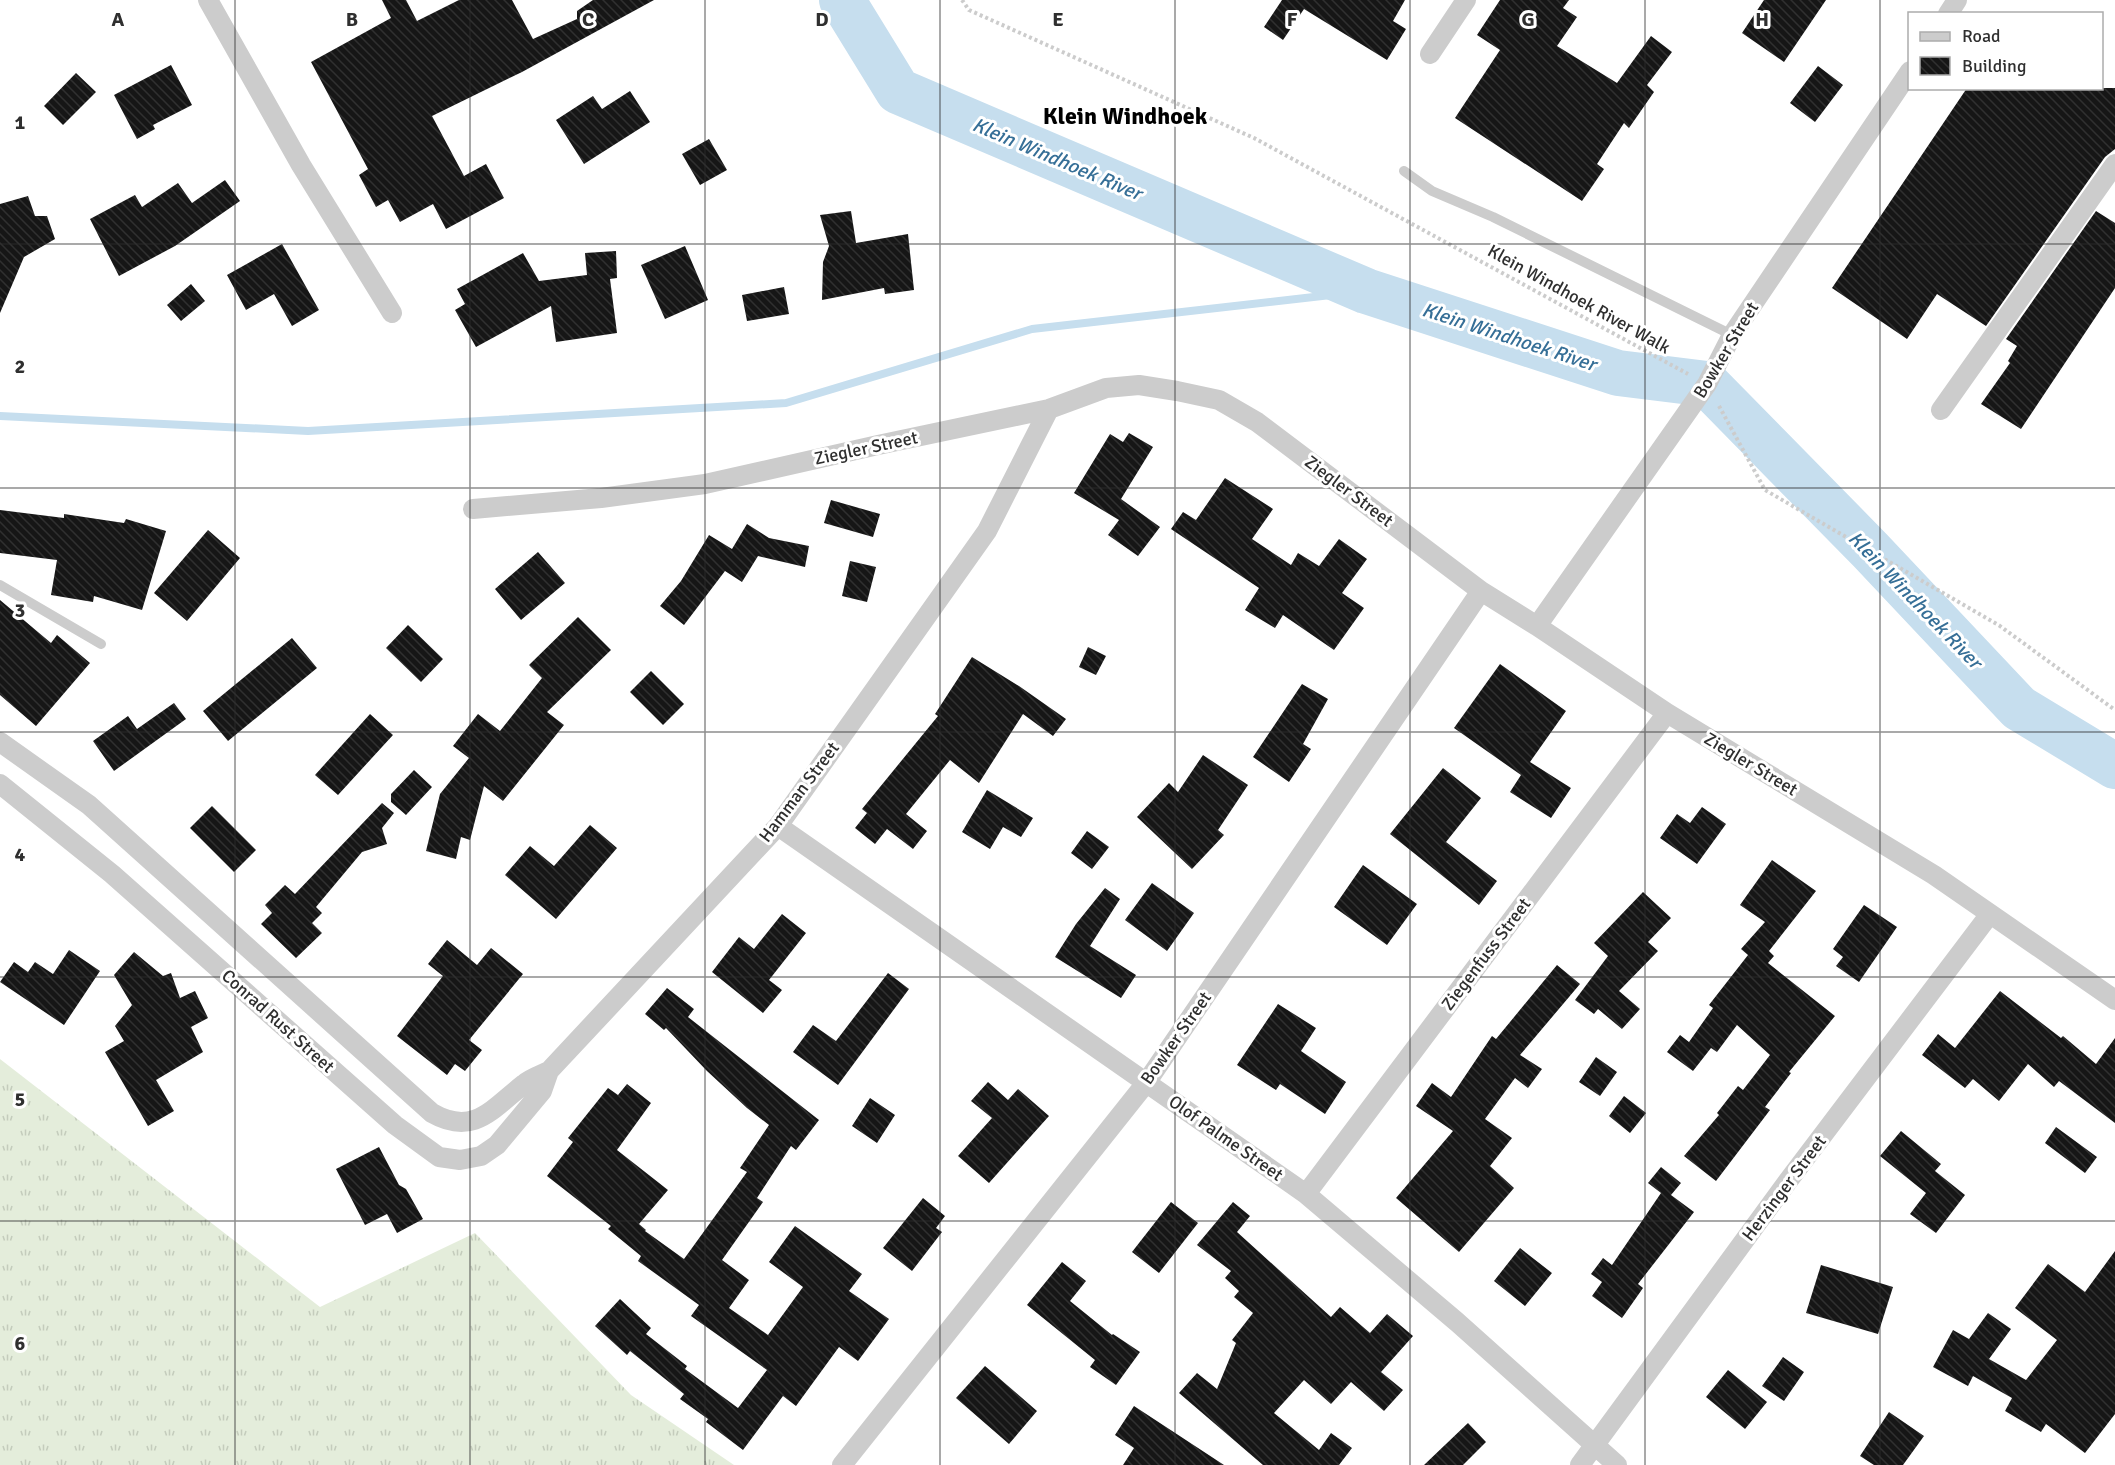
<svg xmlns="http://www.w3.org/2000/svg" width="2115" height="1465" viewBox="0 0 2115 1465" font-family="Signika,sans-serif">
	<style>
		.grass { fill: url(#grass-tufts) }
		.water { fill: url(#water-waves) }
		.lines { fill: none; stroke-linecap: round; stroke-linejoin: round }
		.stream { stroke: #c6deee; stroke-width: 8 }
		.river { stroke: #c6deee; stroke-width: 46 }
		.building { fill: url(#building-back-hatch) }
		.path { stroke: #ccc; stroke-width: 4; stroke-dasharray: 3 3; stroke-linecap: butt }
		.service { stroke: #ccc; stroke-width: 10 }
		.minor { stroke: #ccc; stroke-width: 20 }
		.grid { fill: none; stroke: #2f2f2f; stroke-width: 1.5; stroke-opacity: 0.55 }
		.labels { text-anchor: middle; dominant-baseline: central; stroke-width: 6; stroke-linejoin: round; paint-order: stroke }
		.street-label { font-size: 18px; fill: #2f2f2f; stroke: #fff }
		.water-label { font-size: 20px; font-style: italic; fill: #366f97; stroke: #fff }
		.district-label { font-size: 24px; font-weight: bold; fill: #000; stroke: #fff }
		.grid-label { font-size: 20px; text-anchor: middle; font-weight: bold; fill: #2f2f2f; stroke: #fff; stroke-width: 6; stroke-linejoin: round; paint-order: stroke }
	</style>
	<defs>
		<pattern id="grass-tufts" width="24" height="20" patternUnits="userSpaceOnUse" patternTransform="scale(1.5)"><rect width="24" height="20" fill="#e4eddb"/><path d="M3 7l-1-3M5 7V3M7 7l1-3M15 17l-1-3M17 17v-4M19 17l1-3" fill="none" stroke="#c4ccbc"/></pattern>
		<pattern id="water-waves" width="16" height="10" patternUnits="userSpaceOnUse" patternTransform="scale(1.5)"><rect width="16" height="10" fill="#c6deee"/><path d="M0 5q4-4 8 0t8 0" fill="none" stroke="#aabfcc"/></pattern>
		<pattern id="building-back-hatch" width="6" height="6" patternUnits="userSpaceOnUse" patternTransform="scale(1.5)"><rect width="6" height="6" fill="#161616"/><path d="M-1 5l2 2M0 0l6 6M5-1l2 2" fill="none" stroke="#303030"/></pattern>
	</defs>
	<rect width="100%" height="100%" fill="#fff"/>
	<path class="grass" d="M0 1059 320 1307 475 1233 631 1395 734 1465H0Z"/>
	<path class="water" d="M821 0H855L898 91Z"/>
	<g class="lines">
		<path class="stream" d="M0 416 308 431 786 403 1032 329 1366 291"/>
		<path class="river" d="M842 0 898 91 1366 291 1618 373 1707 384 1870 550 2019 708 2115 766"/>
	</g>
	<path class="building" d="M382 0H406L417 21 459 0H512L533 39 577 19V11L593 0H654L522 72 432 116 464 176 486 164 504 198 446 229 433 204 400 222 388 200 376 207 359 175 368 169 311 62 391 18Z
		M1282 0H1405L1393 21 1406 29 1387 60 1304 9 1283 40 1264 27Z
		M1500 0H1569L1563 8 1577 17 1557 46 1617 83 1651 36 1672 52 1647 85 1654 92 1629 128 1624 123 1597 164 1604 169 1582 201 1455 118 1500 50 1477 35Z
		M1764 0H1826L1784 62 1742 33Z
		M171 65 192 105 153 125 155 129 137 139 114 95Z
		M1818 66 1843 85 1815 122 1790 103Z
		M76 73 96 92 63 125 44 106Z
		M1967 88H2115V149L2105 157 1986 326 1937 294 1907 339 1832 288Z
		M630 91 650 122 584 164 556 120 593 96 602 109Z
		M709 139 727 170 700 185 682 154Z
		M225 180 240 201 175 246 119 276 90 219 135 195 142 207 178 183 192 203Z
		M28 196 35 216H47L55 239 24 257 0 313V204Z
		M851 211 856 243 908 234 914 290 885 294 884 288 822 300 823 262 829 246 820 215Z
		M2096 211 2115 223V288L2021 429 1981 404 2010 363 2008 361 2017 346 2006 339Z
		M282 244 319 310 292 326 274 294 246 310 227 275Z
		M685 246 708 300 665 319 641 265Z
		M616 251 617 278 610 279 617 333 556 342 551 306 476 347 455 310 465 304 457 289 523 253 539 281 587 275 585 253Z
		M191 284 205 301 181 321 167 305Z
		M784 287 789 314 747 321 742 295Z
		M1129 433 1153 447 1121 499 1160 527 1138 556 1108 535 1119 520 1074 493 1110 434 1123 442Z
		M1225 478 1273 509 1252 539 1291 565 1298 553 1319 566 1339 539 1367 559 1342 593 1364 608 1334 650 1283 615 1275 628 1245 610 1259 588 1171 529 1183 512 1196 520Z
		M831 500 880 514 873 537 824 523Z
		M0 510 64 518V514L124 523 126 519 166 531 142 610 94 596 93 602 51 595 57 560 0 553Z
		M747 524 769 538 809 546 805 567 758 556 742 582 725 571 684 625 660 606 681 581 709 535 732 549Z
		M208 530 240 558 187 621 154 593Z
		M538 552 565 583 521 620 495 589Z
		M850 561 876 567 867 602 842 596Z
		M0 600 51 643 57 635 90 663 36 726 0 695Z
		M578 617 611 650 547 712 564 725 503 801 484 786 470 840 461 837 456 859 426 851 440 794 469 758 453 746 478 714 500 731 542 678 529 665Z
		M408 625 443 659 421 682 386 648Z
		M292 638 317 668 228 741 203 711Z
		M1088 647 1106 656 1096 675 1079 667Z
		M972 657 1019 686 1066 719 1053 736 1023 714 979 783 950 760 906 814 927 831 913 849 887 829 875 844 855 828 867 813 862 809 938 716 935 714Z
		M1500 664 1566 711 1530 762 1571 788 1551 818 1510 792 1521 775 1454 728Z
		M651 671 684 704 663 725 630 692Z
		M1302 684 1328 699 1303 744 1311 749 1289 782 1253 757Z
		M174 703 186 719 114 771 93 741 128 716 137 729Z
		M370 714 393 735 338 795 315 775Z
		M1203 755 1248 785 1218 830 1224 835 1192 869 1137 817 1169 783 1178 792Z
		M1443 768 1481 798 1446 842 1497 881 1479 905 1390 834Z
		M414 770 432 787 406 815 391 802V794Z
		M987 790 1033 818 1021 837 1003 827 990 849 962 832Z
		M382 803 394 813 382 828 387 844 362 852 316 907 322 913 312 923 322 933 296 958 261 924 272 913 265 905 285 885 295 894Z
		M212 806 256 850 234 872 190 828Z
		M1702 807 1726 824 1697 864 1660 838 1677 814 1690 823Z
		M590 825 617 848 556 919 505 875 530 846 554 866Z
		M1087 831 1109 847 1092 869 1071 853Z
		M1772 860 1816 891 1769 951 1774 956 1768 963 1835 1016 1789 1072 1791 1073 1765 1107 1770 1110 1716 1181 1684 1156 1719 1115 1717 1113 1738 1086 1743 1090 1770 1055 1737 1025 1717 1052 1711 1048 1693 1071 1667 1052 1680 1035 1689 1042 1713 1008 1709 1005 1748 955 1741 949 1765 922 1740 905Z
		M1363 865 1417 904 1387 945 1334 907Z
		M1152 883 1194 913 1167 951 1125 920Z
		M1105 888 1120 899 1090 946 1136 975 1121 998 1055 957 1076 924Z
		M1643 892 1671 918 1648 942 1658 951 1619 991 1640 1009 1622 1029 1598 1009 1594 1014 1575 1000 1608 956 1594 943Z
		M1864 905 1897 927 1859 982 1836 966 1843 957 1833 949Z
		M782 914 806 933 769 980 782 990 763 1013 712 972 739 937 754 949Z
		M447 940 477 965 491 948 523 974 469 1040 482 1050 465 1071 455 1064 447 1075 397 1036 443 976 428 964Z
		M69 950 100 971 64 1025 0 982 14 962 28 972 35 962 53 974Z
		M134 952 163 976 171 973 180 998 195 991 208 1018 191 1027 203 1052 156 1080 174 1111 148 1126 105 1052 124 1041 115 1026 132 1005 114 975Z
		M1557 965 1580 984 1520 1055 1542 1069 1528 1088 1515 1078 1485 1119 1512 1138 1490 1166 1514 1188 1459 1252 1396 1198 1453 1131 1416 1106 1432 1083 1451 1097 1492 1036 1496 1039Z
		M888 973 909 989 838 1085 793 1052 813 1025 836 1041Z
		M667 988 694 1009 688 1017 819 1120 796 1150 791 1146 757 1198 763 1202 722 1260 749 1280 729 1308 768 1335 803 1287 769 1262 795 1226 862 1274 849 1291 889 1319 858 1361 839 1347 796 1406 783 1396 743 1450 706 1422 708 1419 680 1399 684 1394 630 1351 627 1355 595 1326 620 1299 651 1328 646 1334 687 1366 685 1369 738 1408 767 1370 691 1316 699 1305 638 1261 641 1256 608 1229 611 1226 547 1176 573 1142 568 1138 608 1088 618 1095 627 1084 651 1103 617 1150 668 1190 639 1224 646 1230 645 1231 684 1259 747 1172 740 1168 769 1125 747 1108 707 1071 666 1028 664 1030 645 1014Z
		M2000 991 2061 1038 2063 1036 2096 1064 2115 1038V1123L2059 1081 2054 1087 2028 1064 1999 1101 1973 1079 1965 1088 1922 1055 1938 1034 1955 1048Z
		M1278 1004 1316 1028 1301 1051 1346 1082 1325 1114 1280 1084 1276 1090 1237 1065Z
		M1596 1057 1617 1072 1600 1096 1579 1082Z
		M988 1082 1008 1100 1018 1089 1049 1116 989 1183 958 1156 992 1118 971 1101Z
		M1624 1096 1646 1113 1630 1133 1609 1116Z
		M870 1098 895 1115 877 1143 852 1126Z
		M2056 1127 2097 1157 2085 1173 2045 1143Z
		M1901 1131 1941 1164 1935 1171 1965 1195 1936 1233 1910 1214 1926 1193 1880 1156Z
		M379 1147 399 1185 406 1189 423 1219 397 1233 387 1214 365 1225 336 1169Z
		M1661 1167 1681 1183 1671 1195 1694 1212 1638 1284 1643 1288 1622 1318 1592 1296 1602 1282 1591 1274 1603 1258 1612 1265 1661 1193 1648 1183Z
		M923 1198 945 1216 936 1228 942 1232 912 1271 883 1248Z
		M1171 1202 1198 1223 1159 1273 1132 1252Z
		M1233 1202 1250 1216 1237 1232 1331 1317 1340 1307 1370 1333 1387 1314 1413 1336 1381 1372 1403 1390 1384 1411 1351 1382 1331 1404 1304 1380 1274 1413 1319 1450 1331 1433 1352 1448 1339 1465H1263L1179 1393 1197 1373 1217 1389 1236 1343 1232 1340 1253 1313 1234 1297 1239 1291 1225 1278 1231 1271 1197 1245Z
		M1520 1248 1552 1273 1525 1306 1494 1281Z
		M2115 1251V1414L2085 1453 2046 1424 2041 1432 2005 1411 2012 1398 1973 1376 1968 1386 1933 1367 1953 1330 1969 1339 1988 1313 2011 1329 1989 1359 2026 1380 2057 1340 2015 1308 2048 1264 2085 1292Z
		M1062 1262 1086 1281 1070 1301 1112 1335 1113 1334 1140 1352 1116 1385 1090 1367 1095 1360 1027 1305Z
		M1821 1265 1893 1287 1878 1334 1806 1313Z
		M1783 1357 1804 1372 1784 1401 1762 1386Z
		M985 1366 1037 1411 1009 1444 956 1398Z
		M1728 1370 1767 1402 1745 1429 1706 1397Z
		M1134 1406 1224 1465H1123L1134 1448 1115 1435Z
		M1889 1412 1924 1436 1903 1465H1874L1860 1456Z
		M1468 1423 1486 1442 1463 1465H1424Z"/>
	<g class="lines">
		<path class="path" d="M962 0 969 10 1254 138 1688 374
			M1719 406 1765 490 2000 626 2115 710"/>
		<path class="service" d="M1404 171 1432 191 1493 217 1732 335
			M0 585 101 644"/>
		<path class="minor" d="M208 0 301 165 392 313
			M1948 14 1957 0
			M1430 54 1466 0
			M1941 410 2115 164
			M473 509 601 498 705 484 878 445 1049 409 1106 388 1139 385 1177 391 1219 400 1257 422 1481 591 1537 626 1667 713 1934 875 2115 1000
			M1537 626 1707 384 1732 335 1910 71
			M0 742 89 805 432 1113C474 1137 493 1108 524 1084 531 1078 541 1075 549 1071L778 826 987 531 1049 409
			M0 784 112 874 395 1125 439 1157 460 1160 481 1156 497 1145 542 1091 549 1071
			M778 826 1306 1194 1457 1322 1617 1465
			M1306 1194 1667 713
			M842 1465 1146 1083 1481 591
			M1580 1465 1788 1181 1990 914"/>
	</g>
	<path class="grid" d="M235 0V1465M470 0V1465M705 0V1465M940 0V1465M1175 0V1465M1410 0V1465M1645 0V1465M1880 0V1465M0 244H2115M0 488H2115M0 732H2115M0 977H2115M0 1221H2115"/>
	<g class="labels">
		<g class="street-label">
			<text transform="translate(1579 299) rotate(29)">Klein Windhoek River Walk</text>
			<text transform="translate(1726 350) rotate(-59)">Bowker Street</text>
			<text transform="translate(866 448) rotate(-12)">Ziegler Street</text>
			<text transform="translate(1349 491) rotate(37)">Ziegler Street</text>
			<text transform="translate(1751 764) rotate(31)">Ziegler Street</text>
			<text transform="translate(799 792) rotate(-53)">Hamman Street</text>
			<text transform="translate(1486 954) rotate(-53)">Ziegenfuss Street</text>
			<text transform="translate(278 1021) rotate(42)">Conrad Rust Street</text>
			<text transform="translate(1176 1038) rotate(-55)">Bowker Street</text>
			<text transform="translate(1226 1138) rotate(35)">Olof Palme Street</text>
			<text transform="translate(1784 1188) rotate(-53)">Herzinger Street</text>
		</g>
		<g class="water-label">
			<text transform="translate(1057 159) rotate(23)">Klein Windhoek River</text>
			<text transform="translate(1509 337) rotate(18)">Klein Windhoek River</text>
			<text transform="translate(1915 600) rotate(46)">Klein Windhoek River</text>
		</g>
		<g class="district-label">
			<text x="1125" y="116">Klein Windhoek</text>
		</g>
	</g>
	<g class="grid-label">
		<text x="118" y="26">A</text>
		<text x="352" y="26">B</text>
		<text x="588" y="26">C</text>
		<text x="822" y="26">D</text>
		<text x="1058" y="26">E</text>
		<text x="1292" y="26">F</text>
		<text x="1528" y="26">G</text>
		<text x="1762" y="26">H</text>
		<text x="20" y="129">1</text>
		<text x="20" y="373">2</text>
		<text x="20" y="617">3</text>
		<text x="20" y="861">4</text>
		<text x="20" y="1106">5</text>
		<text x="20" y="1350">6</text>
	</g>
	<rect x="1908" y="12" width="195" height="78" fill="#ffffff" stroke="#acacac" stroke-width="1.5"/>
	<rect x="1920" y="32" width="30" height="9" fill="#cccccc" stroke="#acacac" stroke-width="1.5"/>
	<text x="1962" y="42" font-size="18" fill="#2f2f2f">Road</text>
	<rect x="1920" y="57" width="30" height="18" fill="url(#building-back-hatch)" stroke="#acacac" stroke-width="1.5"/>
	<text x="1962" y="72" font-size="18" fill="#2f2f2f">Building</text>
</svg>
